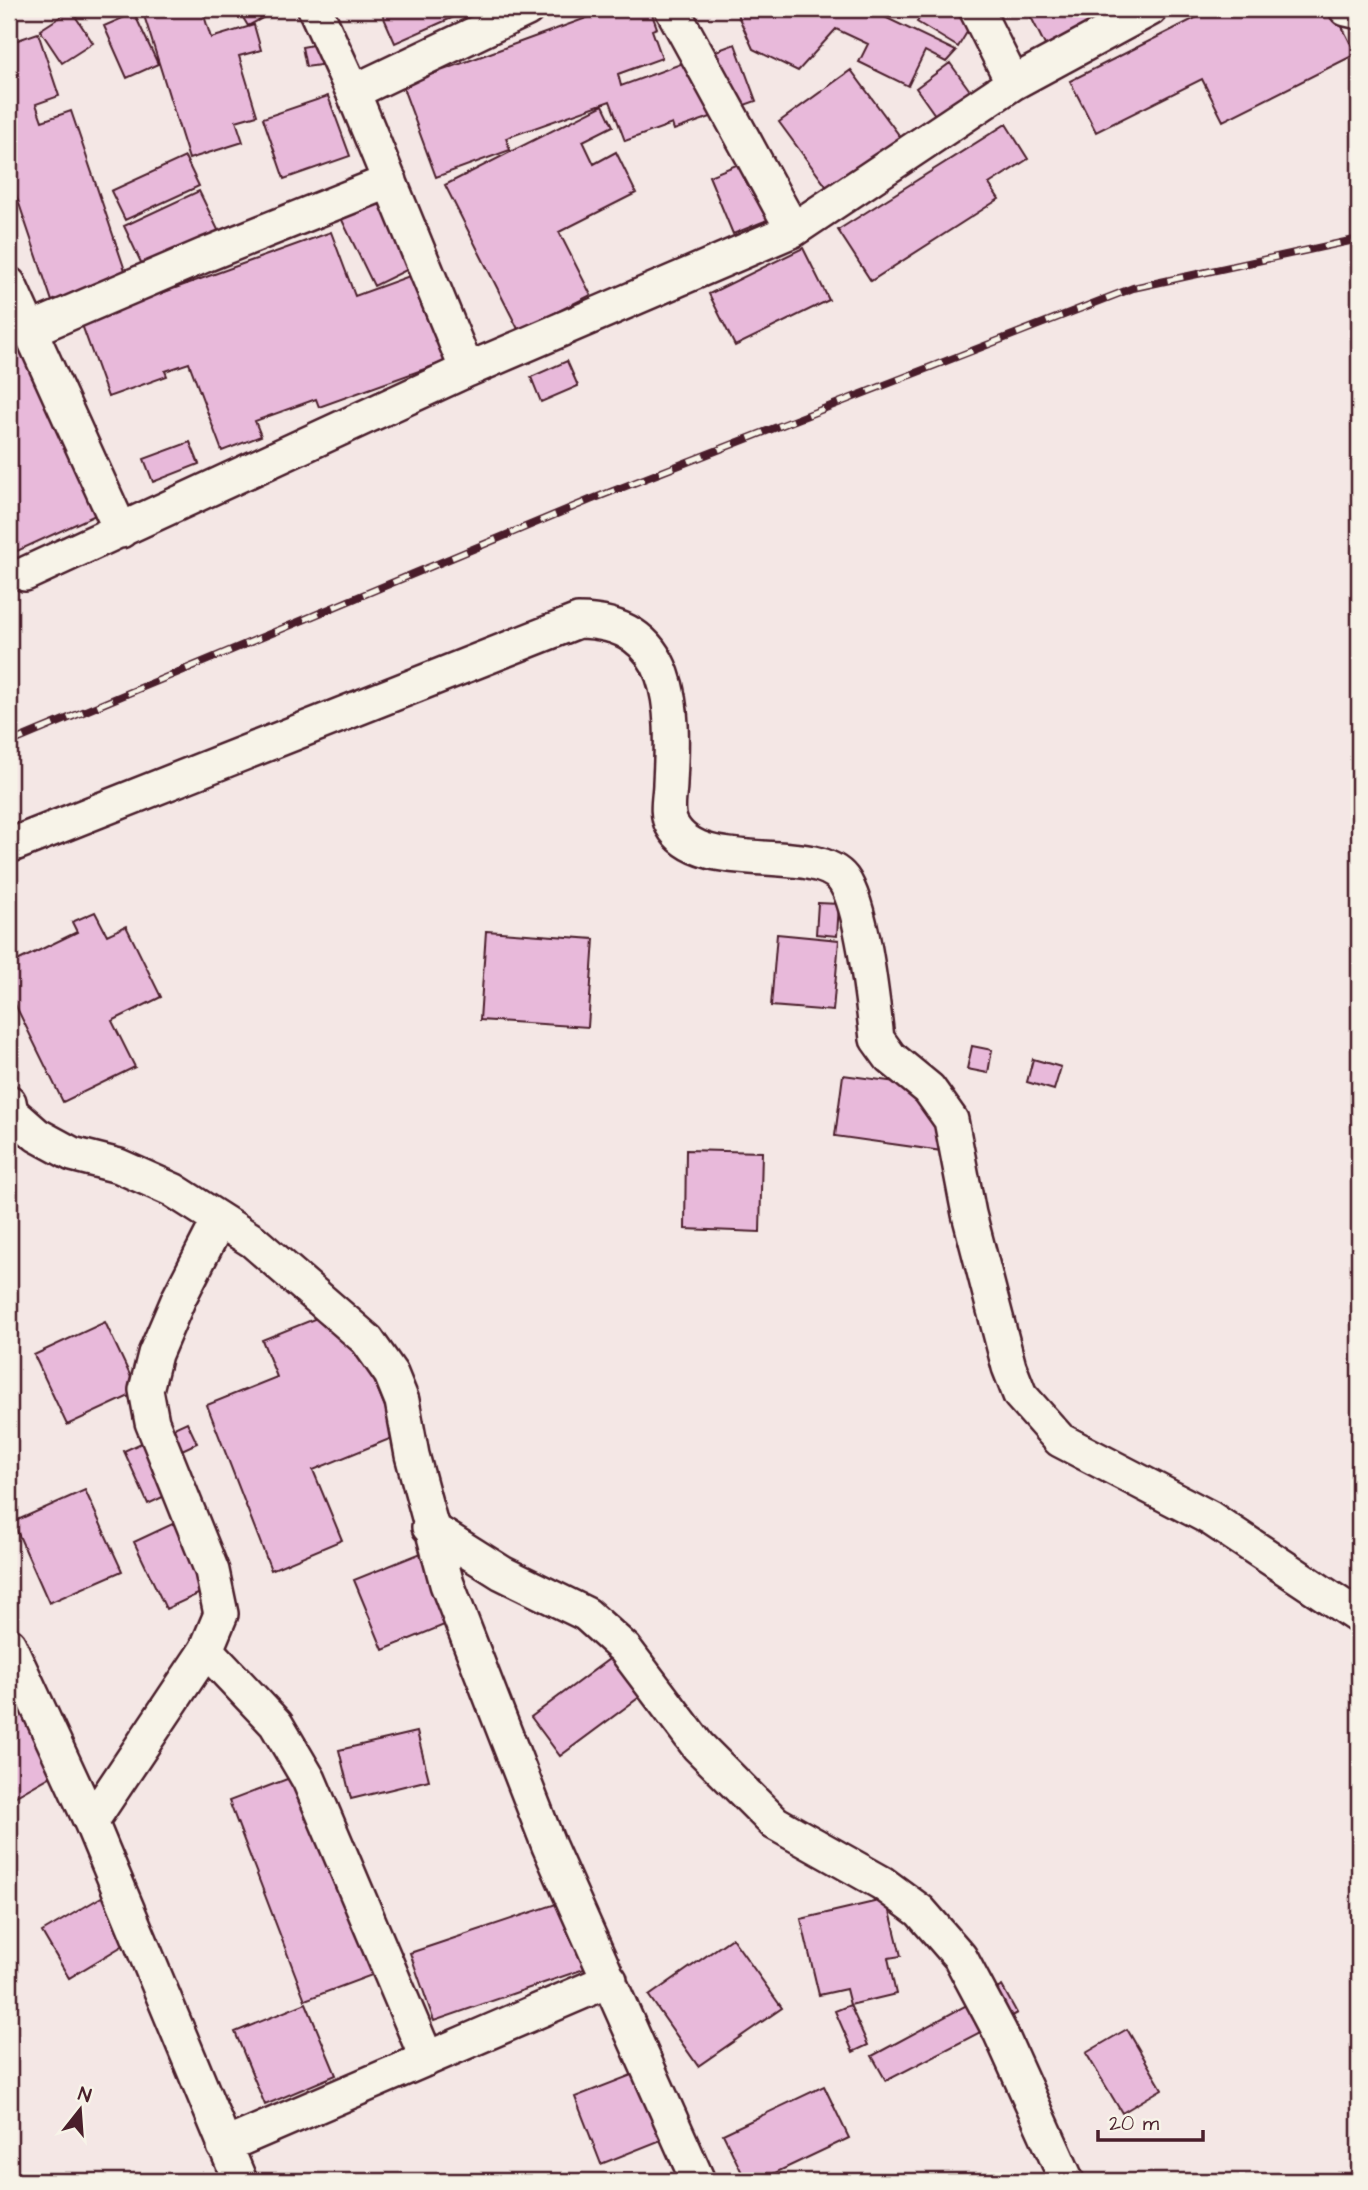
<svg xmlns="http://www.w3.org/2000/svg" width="1368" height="2190" viewBox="0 0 1368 2190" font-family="'Architects Daughter',sans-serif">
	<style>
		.building { fill: #e8b9da; stroke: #4a1f2b; stroke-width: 2 }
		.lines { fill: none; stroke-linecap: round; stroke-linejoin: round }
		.street-casing { stroke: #4a1f2b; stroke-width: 38 }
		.street { stroke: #f7f3e8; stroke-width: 33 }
		.rail-casing { stroke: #4a1f2b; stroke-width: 8 }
		.rail { stroke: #f7f3e8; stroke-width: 5; stroke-dasharray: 16; stroke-linecap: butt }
	</style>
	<rect width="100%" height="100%" fill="#f4e7e5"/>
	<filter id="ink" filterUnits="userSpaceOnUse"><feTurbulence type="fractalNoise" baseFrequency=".0143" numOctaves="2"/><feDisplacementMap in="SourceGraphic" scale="14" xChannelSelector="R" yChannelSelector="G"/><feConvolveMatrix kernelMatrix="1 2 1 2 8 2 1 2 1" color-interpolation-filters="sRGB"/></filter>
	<g filter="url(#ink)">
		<path class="building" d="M142 9H202L211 38 254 25 261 50 239 56 257 115 236 121 243 142 189 159Z
			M238 9H279L248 26Z
			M380 9H472L395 43Z
			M611 9H650L657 28 652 30 662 58 618 74 621 86 735 44 756 101 674 130 672 124 625 141 610 101 506 138 510 150 436 177 402 85Z
			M735 9H868L956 51 946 62 925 51 908 86 859 62 868 44 836 29 798 71 753 49Z
			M925 9H947L972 24 958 47 917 22Z
			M1027 9H1137L1051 57Z
			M1213 9H1333L1356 54 1223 121 1202 79 1096 132 1070 81Z
			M71 10 93 43 62 63 40 30Z
			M134 13 158 64 127 78 104 26Z
			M38 33 59 96 36 104 42 121 71 111 131 288 56 313 9 174V43Z
			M334 41 327 64 306 67 302 47Z
			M950 63 976 99 837 201 779 122 851 70 902 139 935 115 916 88Z
			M328 96 350 156 284 179 263 118Z
			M603 105 613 126 583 141 594 164 616 152 636 193 559 232 591 295 519 331 445 185Z
			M1006 124 1028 159 989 184 999 199 871 281 838 230Z
			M766 153 789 211 733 234 709 176Z
			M185 157 199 186 125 220 111 191Z
			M401 188 435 256 374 286 341 218Z
			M199 191 221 236 145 271 124 226Z
			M331 232 355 296 437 266 469 353 319 407 316 399 255 421 261 436 222 451 189 363 165 371 167 376 108 397 81 322Z
			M803 248 829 300 735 346 709 294Z
			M9 270 124 502 15 552 9 539Z
			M567 361 578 386 541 402 531 377Z
			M190 442 199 464 153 482 144 459Z
			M818 903 839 904 837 936 816 934Z
			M95 912 107 935 126 926 161 997 112 1021 135 1067 63 1102 9 992V965L77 932 72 922Z
			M486 931 594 939 588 1027 480 1020Z
			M777 934 839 940 833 1011 771 1006Z
			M972 1046 992 1050 988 1073 967 1069Z
			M1033 1059 1061 1067 1054 1090 1027 1082Z
			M843 1075 950 1089 942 1151 835 1136Z
			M686 1150 762 1152 760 1232 685 1229Z
			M344 1307 397 1436 313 1470 342 1540 271 1570 207 1405 277 1377 262 1340Z
			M105 1322 138 1392 67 1425 34 1355Z
			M187 1422 197 1443 171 1455 186 1486 148 1504 124 1451Z
			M85 1490 122 1571 49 1603 13 1522Z
			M196 1513 228 1580 166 1609 134 1542Z
			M431 1549 459 1619 383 1650 354 1580Z
			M620 1651 649 1690 560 1756 531 1717Z
			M32 1704 69 1766 9 1800V1717Z
			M417 1732 429 1780 351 1799 339 1750Z
			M303 1773 388 1969 305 2000 229 1801Z
			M115 1889 142 1934 69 1978 42 1932Z
			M571 1899 593 1966 434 2021 410 1953Z
			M887 1899 901 1956 888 1958 896 1994 850 2005 846 1989 819 1995 801 1919Z
			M732 1938 782 2008 698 2066 649 1996Z
			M1002 1986 1017 2013 886 2081 872 2056Z
			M306 2003 336 2075 265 2105 235 2032Z
			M850 2005 868 2045 853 2052 835 2011Z
			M1127 2029 1162 2089 1122 2113 1086 2053Z
			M657 2065 684 2131 601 2164 575 2097Z
			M824 2086 849 2138 758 2181H746L723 2134Z"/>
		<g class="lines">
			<g class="street-casing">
				<path id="street" d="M315 9 353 92 467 370
					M672 9 793 230
					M976 9 1013 83
					M1346 9 1359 12
					M353 92 527 9
					M9 284 121 531
					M30 330 205 255 390 181
					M25 574 467 370 793 230 1013 83 1150 9
					M9 846 578 621C676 622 674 709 670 783 670 796 665 812 672 825 700 878 814 841 843 879 863 906 873 1004 877 1039L890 1057 929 1089 951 1120 969 1214 1009 1367 1020 1395 1060 1440 1210 1518 1359 1617
					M9 1102 11 1112 37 1135 72 1154 119 1166 173 1190 253 1241 367 1340 391 1374 402 1401 412 1455 447 1584 549 1846 698 2181
					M429 1527 502 1573 586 1614 625 1649 698 1746 775 1823 882 1883 920 1911 960 1957 1000 2032 1067 2181
					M9 1645 91 1822 240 2181
					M206 1650 276 1724 309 1780 427 2059
					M91 1822 206 1650 221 1614 212 1571 152 1422 146 1390 155 1354 179 1298 219 1220
					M224 2146 610 1980"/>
			</g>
			<use href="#street" class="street"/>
			<g class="rail-casing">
				<path id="rail" d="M9 743 590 500 1133 288 1359 239"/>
			</g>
			<use href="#rail" class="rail"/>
		</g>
	</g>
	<rect width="1368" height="2190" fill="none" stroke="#f7f3e8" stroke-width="35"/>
	<rect x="18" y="18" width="1333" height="2155" fill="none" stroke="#4a1f2b" stroke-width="2.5" filter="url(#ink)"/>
	<g transform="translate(80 2110) rotate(17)" stroke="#f7f3e8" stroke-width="5" paint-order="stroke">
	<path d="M0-5L12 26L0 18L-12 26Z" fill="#4a1f2b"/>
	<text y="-10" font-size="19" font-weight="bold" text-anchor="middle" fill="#4a1f2b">N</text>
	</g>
	<path d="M1098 2130v10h105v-10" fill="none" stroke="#4a1f2b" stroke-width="3.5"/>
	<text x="1109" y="2130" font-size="21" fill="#4a1f2b" stroke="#f7f3e8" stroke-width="5" paint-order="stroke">20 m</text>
</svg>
